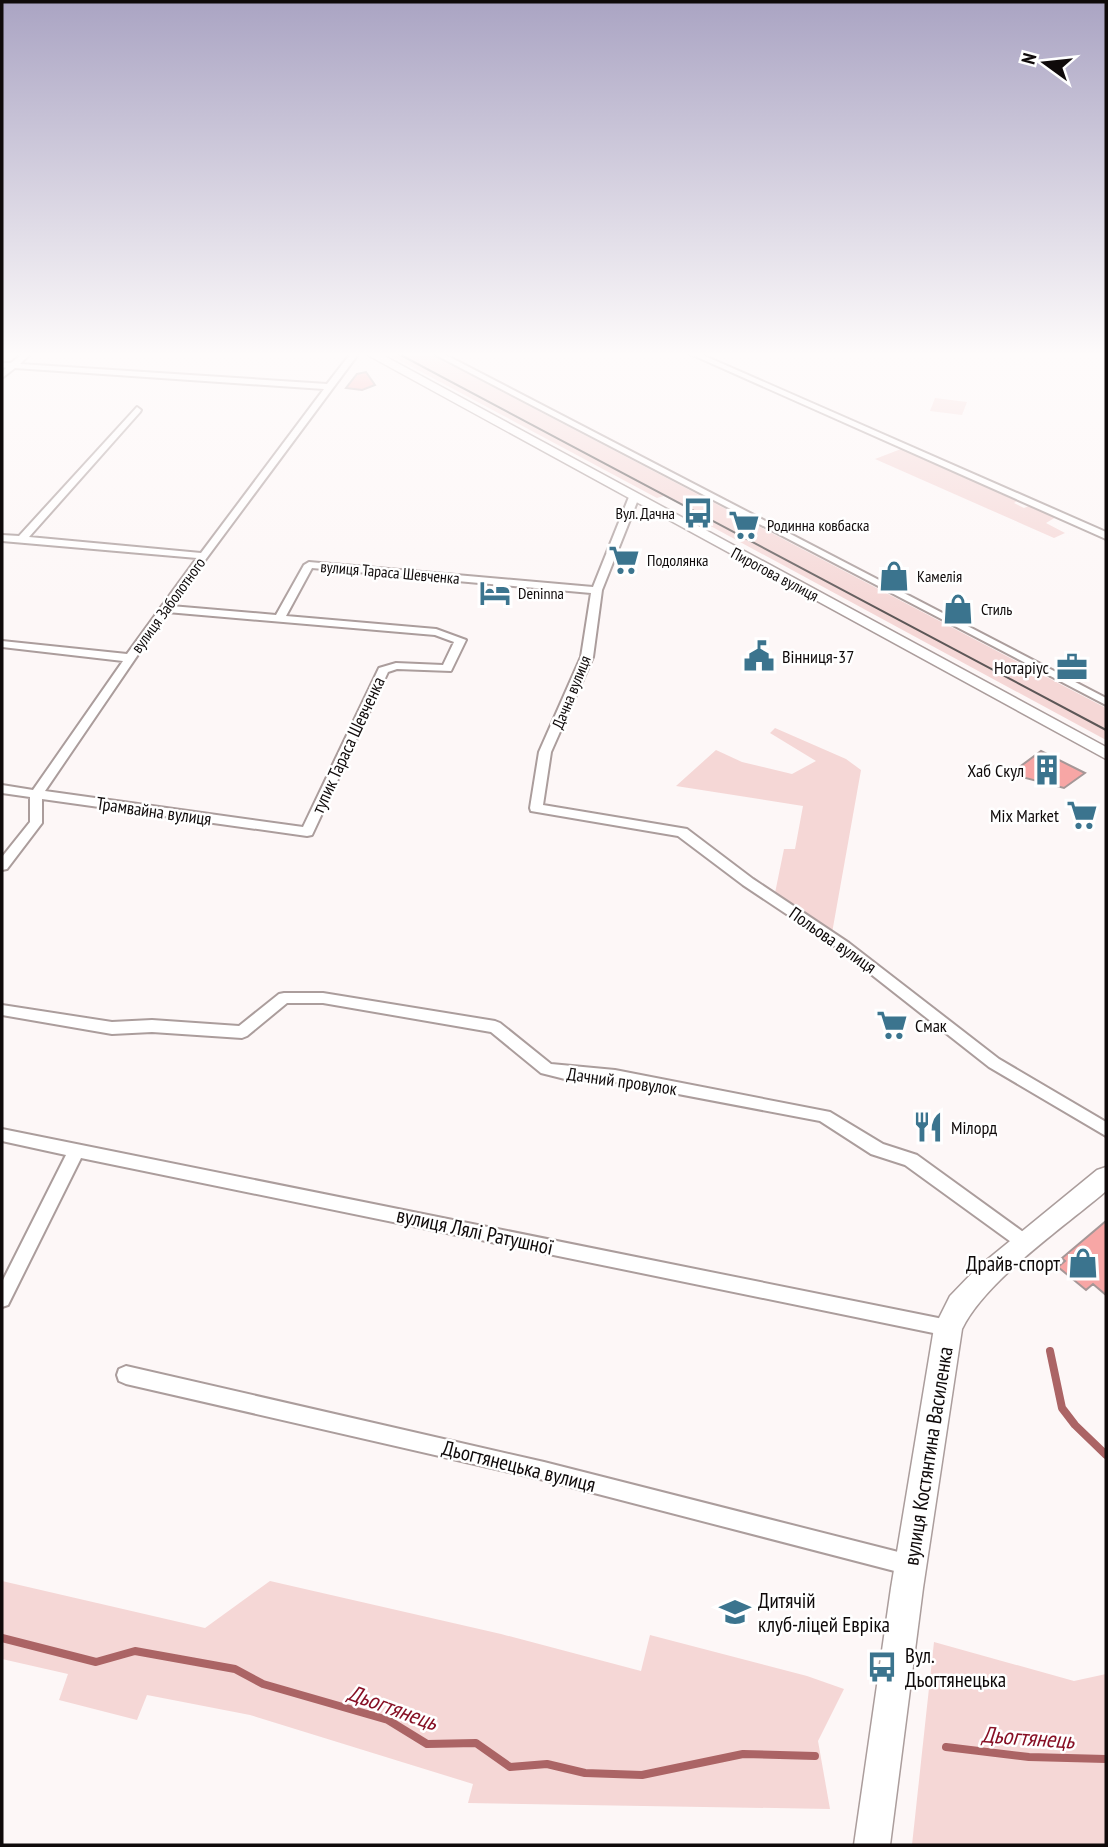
<svg xmlns="http://www.w3.org/2000/svg" width="1108" height="1847" viewBox="0 0 1108 1847" font-family="'PT Sans Narrow',sans-serif">
	<style>
		.green { fill: #f5d7d6 }
		.lines { fill: none; stroke-linecap: round; stroke-linejoin: round }
		.stream { stroke: #ab6465; stroke-width: 8 }
		.building { fill: #f7a6a5; stroke: #a59797; stroke-width: 2 }
		.street-casing { stroke: #ab9d9c; stroke-width: 4 }
		.secondary-casing { stroke: #ab9d9c; stroke-width: 3 }
		.street { fill: #fff; fill-rule: evenodd }
		.secondary { fill: #fff; fill-rule: evenodd }
		.tram { stroke: #5d5757; stroke-width: 2 }
		.labels { text-anchor: middle; dominant-baseline: central; stroke-width: 5; stroke-linejoin: round; paint-order: stroke }
		.far-poi-label { font-size: 16px; fill: #0f0a0a; stroke: #fff; text-anchor: start }
		.far-street-label { font-size: 16px; fill: #0f0a0a; stroke: #fff }
		.poi-label { font-size: 18px; fill: #0f0a0a; stroke: #fff; text-anchor: start }
		.street-label { font-size: 18px; fill: #0f0a0a; stroke: #fff }
		.near-street-label { font-size: 21px; fill: #0f0a0a; stroke: #fff }
		.near-poi-label { font-size: 21px; fill: #0f0a0a; stroke: #fff; text-anchor: start }
		.near-water-label { font-size: 23px; font-style: italic; fill: #871025; stroke: #fff }
	</style>
	<rect width="100%" height="100%" fill="#fdf7f7"/>
	<path class="green" d="M386 353H428L1106 708V740L705 523 709 520 664 496 657 498Z
		M935 398 967 402 962 415 930 411Z
		M901 449 1017 501 1014 503 1024 508 1029 506 1056 517 1046 523 1065 533 1054 538 875 459Z
		M775 728 846 759 861 770 832 933 775 893 784 849H795L803 806 676 786 716 750 742 762 792 774 816 761 770 733Z
		M2 1581 205 1628 270 1581 501 1634 641 1671 650 1635 807 1676 844 1689 818 1741 830 1809 468 1803 473 1784 250 1715 147 1695 137 1720 59 1700 68 1674 2 1659Z
		M934 1642 1074 1681 1106 1674V1845H912Z"/>
	<g class="lines">
		<path class="stream" d="M1050 1351 1062 1408 1075 1425 1106 1455
			M2 1638 96 1662 135 1651 235 1669 263 1684 388 1720 427 1744 476 1743 510 1767 547 1764 585 1773 642 1775 743 1754 815 1756
			M946 1747 1029 1757 1106 1759"/>
	</g>
	<path class="building" d="M366 372 375 385 362 390 346 388 357 374Z
		M1041 751 1085 773 1064 788 1010 774Z
		M1106 1221V1295L1093 1284 1086 1290 1058 1267 1065 1261 1062 1258Z"/>
	<g class="lines">
		<g class="street-casing">
			<path id="street" d="M23 353H31L20 364 327 384 351 353H359L171 606 276 615 304 565 309 562 593 587 629 497 637 495 639 497 602 590 593 657 551 752 543 805 687 829 753 879 849 943 999 1059 1106 1122V1136L989 1067 839 949 743 885 678 836 531 811 530 808 539 752 581 657 591 593 312 568 286 616 436 629 466 640 451 671 397 669 388 672 312 835 307 836 42 799V823L7 869 2 870V857L30 822V797L2 793V785L33 790 123 661 2 647V641L127 654 197 558 2 541V535L19 536 137 407 141 410 140 412 29 537 201 553 324 389 15 368 2 378V372L6 368 2 367V363H11ZM167 612 435 635 454 642 443 665 396 663 379 668 303 827 45 791Z
				M432 353H442L1106 698V705Z
				M688 353H698L1106 532V539Z
				M284 993H323L495 1021 500 1023 551 1064 615 1070 830 1112 883 1144 917 1155 1030 1237 1033 1242 1030 1247 1024 1249 1018 1247 905 1165 871 1154 820 1121 615 1082 565 1079 541 1073 491 1032 323 1003H287L247 1036 242 1038 152 1032 112 1034 2 1015V1005L112 1022 152 1020 239 1026 279 994Z
				M2 1129 948 1320 954 1322 957 1328 954 1334 948 1336 81 1158 8 1305 2 1307V1282L66 1155 2 1141Z
				M126 1366 544 1462 910 1555 917 1558 920 1565 917 1572 910 1575 544 1480 126 1384 119 1381 117 1375 119 1369Z"/>
		</g>
		<g class="secondary-casing">
			<path id="secondary" d="M364 353H379L1106 747V759Z
				M1106 1167V1191C1064 1227 985 1281 962 1329L923 1588 890 1845H854L891 1588 934 1328 950 1296 977 1268 1097 1170Z"/>
		</g>
		<use href="#street" class="street"/>
		<use href="#secondary" class="secondary"/>
		<path class="tram" d="M397 353 1106 730"/>
	</g>
	<linearGradient id="sky" x2="0" y2="1"><stop stop-color="#aaa4c3"/><stop offset="0.58" stop-color="#fefbfb"/><stop offset="1" stop-color="#fefbfb" stop-opacity="0"/></linearGradient>
	<rect width="1108" height="611" fill="url(#sky)"/>
	<defs>
		<g id="bus-bare" transform="scale(2.415)"><path d="M-5-6H5V4H4V6H2V4H-2V6H-4V4H-5ZM-3.5-4V0h7V-4ZM-3.5 1.2v1.5H-2V1.2ZM2 1.2v1.5H3.5V1.2Z" fill="#3b748e" stroke="#fff" stroke-width="2.5" paint-order="stroke"/></g>
		<g id="supermarket-bare" transform="scale(2.415)"><path d="M-6-5.5h2.5l.6 2H6L4.5 2H-2.5L-4.4-4H-6ZM-1.5 3.2a1.3 1.3 0 1 0 .1 0ZM3 3.2a1.3 1.3 0 1 0 .1 0Z" fill="#3b748e" stroke="#fff" stroke-width="2.5" paint-order="stroke"/></g>
		<g id="shop-bare" transform="scale(2.415)"><path d="M-5-2.5h2.3a2.7 3.5 0 0 1 5.4 0H5L5.5 6h-11ZM-1.5-2.5h3a1.5 2.3 0 0 0-3 0Z" fill="#3b748e" stroke="#fff" stroke-width="2.5" paint-order="stroke"/></g>
		<g id="hotel-bare" transform="scale(2.415)"><path d="M-6-4.5h1.5V1H6V5H4.5V3h-9V5H-6ZM-4 0a1.8 1.8 0 1 1 3.6 0ZM.5 0V-2.5h3Q6-2.5 6 0Z" fill="#3b748e" stroke="#fff" stroke-width="2.5" paint-order="stroke"/></g>
		<g id="civic-bare" transform="scale(2.415)"><path d="M-.6-6.5H3V-4.5H.6V-3L4-1V1h2V6H-6V1h2V-1L-.6-3ZM-1.2 2.5V6h2.4V2.5Z" fill="#3b748e" stroke="#fff" stroke-width="2.5" paint-order="stroke"/></g>
		<g id="office-bare" transform="scale(2.415)"><path d="M-6-3h4V-5.5h4V-3h4V5H-6ZM-1-4.5V-3h2v-1.5ZM-6 0V1H6V0Z" fill="#3b748e" stroke="#fff" stroke-width="2.5" paint-order="stroke"/></g>
		<g id="building-bare" transform="scale(2.415)"><path d="M-4-6H4V6H1V3H-1V6H-4ZM-2.5-4.3h1.7v1.8h-1.7ZM.8-4.3h1.7v1.8H.8ZM-2.5-1h1.7V.8h-1.7ZM.8-1h1.7V.8H.8Z" fill="#3b748e" stroke="#fff" stroke-width="2.5" paint-order="stroke"/></g>
		<g id="restaurant-bare" transform="scale(2.415)"><path d="M-5-6h1v4h1v-4h1v4h1v-4h1v5L-1.5 .5V6h-2V.5L-5-1ZM5-6V6H3V1.5H1.5Q1.5-4 5-6Z" fill="#3b748e" stroke="#fff" stroke-width="2.5" paint-order="stroke"/></g>
		<g id="school-bare" transform="scale(2.415)"><path d="M0-5L7-2L0 1L-7-2ZM-4 1L0 2.5L4 1V4Q0 6-4 4Z" fill="#3b748e" stroke="#fff" stroke-width="2.5" paint-order="stroke"/></g>
	</defs>
	<g fill-rule="evenodd">
		<use href="#bus-bare" x="698" y="513"/>
		<use href="#supermarket-bare" x="744" y="525"/>
		<use href="#supermarket-bare" x="624" y="560"/>
		<use href="#shop-bare" x="894" y="576"/>
		<use href="#hotel-bare" x="495" y="593"/>
		<use href="#shop-bare" x="958" y="609"/>
		<use href="#civic-bare" x="759" y="656"/>
		<use href="#office-bare" x="1072" y="667"/>
		<use href="#building-bare" x="1047" y="770"/>
		<use href="#supermarket-bare" x="1082" y="815"/>
		<use href="#supermarket-bare" x="892" y="1025"/>
		<use href="#restaurant-bare" x="928" y="1127"/>
		<use href="#shop-bare" x="1083" y="1263"/>
		<use href="#school-bare" x="735" y="1612"/>
		<use href="#bus-bare" x="882" y="1667"/>
	</g>
	<g class="labels">
		<g class="far-poi-label">
			<text x="675" y="513" text-anchor="end">Вул. Дачна</text>
			<text x="767" y="525">Родинна ковбаска</text>
			<text x="647" y="560">Подолянка</text>
			<text x="917" y="576">Камелія</text>
			<text x="518" y="593">Deninna</text>
			<text x="981" y="609">Стиль</text>
		</g>
		<g class="far-street-label">
			<text transform="translate(390 572) rotate(5)">вулиця Тараса Шевченка</text>
			<text transform="translate(775 574) rotate(28)">Пирогова вулиця</text>
			<text transform="translate(168 605) rotate(-54)">вулиця Заболотного</text>
			<text transform="translate(571 692) rotate(-68)">Дачна вулиця</text>
		</g>
		<g class="poi-label">
			<text x="782" y="656">Вінниця-37</text>
			<text x="1049" y="667" text-anchor="end">Нотаріус</text>
			<text x="1024" y="770" text-anchor="end">Хаб Скул</text>
			<text x="1059" y="815" text-anchor="end">Mix Market</text>
			<text x="915" y="1025">Смак</text>
			<text x="951" y="1127">Мілорд</text>
		</g>
		<g class="street-label">
			<text transform="translate(348 745) rotate(-65)">тупик Тараса Шевченка</text>
			<text transform="translate(154 811) rotate(8)">Трамвайна вулиця</text>
			<text transform="translate(833 940) rotate(35)">Польова вулиця</text>
			<text transform="translate(622 1081) rotate(8)">Дачний провулок</text>
		</g>
		<g class="near-street-label">
			<text transform="translate(475 1231) rotate(12)">вулиця Лялі Ратушної</text>
			<text transform="translate(928 1456) rotate(-81)">вулиця Костянтина Василенка</text>
			<text transform="translate(519 1466) rotate(14)">Дьогтянецька вулиця</text>
		</g>
		<g class="near-poi-label">
			<text x="1060" y="1263" text-anchor="end">Драйв-спорт</text>
			<text x="758" y="1600">Дитячій<tspan x="758" dy="24">клуб-ліцей Евріка</tspan></text>
			<text x="905" y="1655">Вул.<tspan x="905" dy="24">Дьогтянецька</tspan></text>
		</g>
		<g class="near-water-label">
			<text transform="translate(393 1707) rotate(20)">Дьогтянець</text>
			<text transform="translate(1028 1737) rotate(4)">Дьогтянець</text>
		</g>
	</g>
	<rect width="1108" height="1847" fill="none" stroke="#0f0a0a" stroke-width="7"/>
	<g transform="translate(1045 63) rotate(285)" stroke="#ffffff" stroke-width="5" paint-order="stroke">
	<path d="M0-5L12 26L0 18L-12 26Z" fill="#0f0a0a"/>
	<text y="-10" font-size="19" font-weight="bold" text-anchor="middle" fill="#0f0a0a">N</text>
	</g>
</svg>
